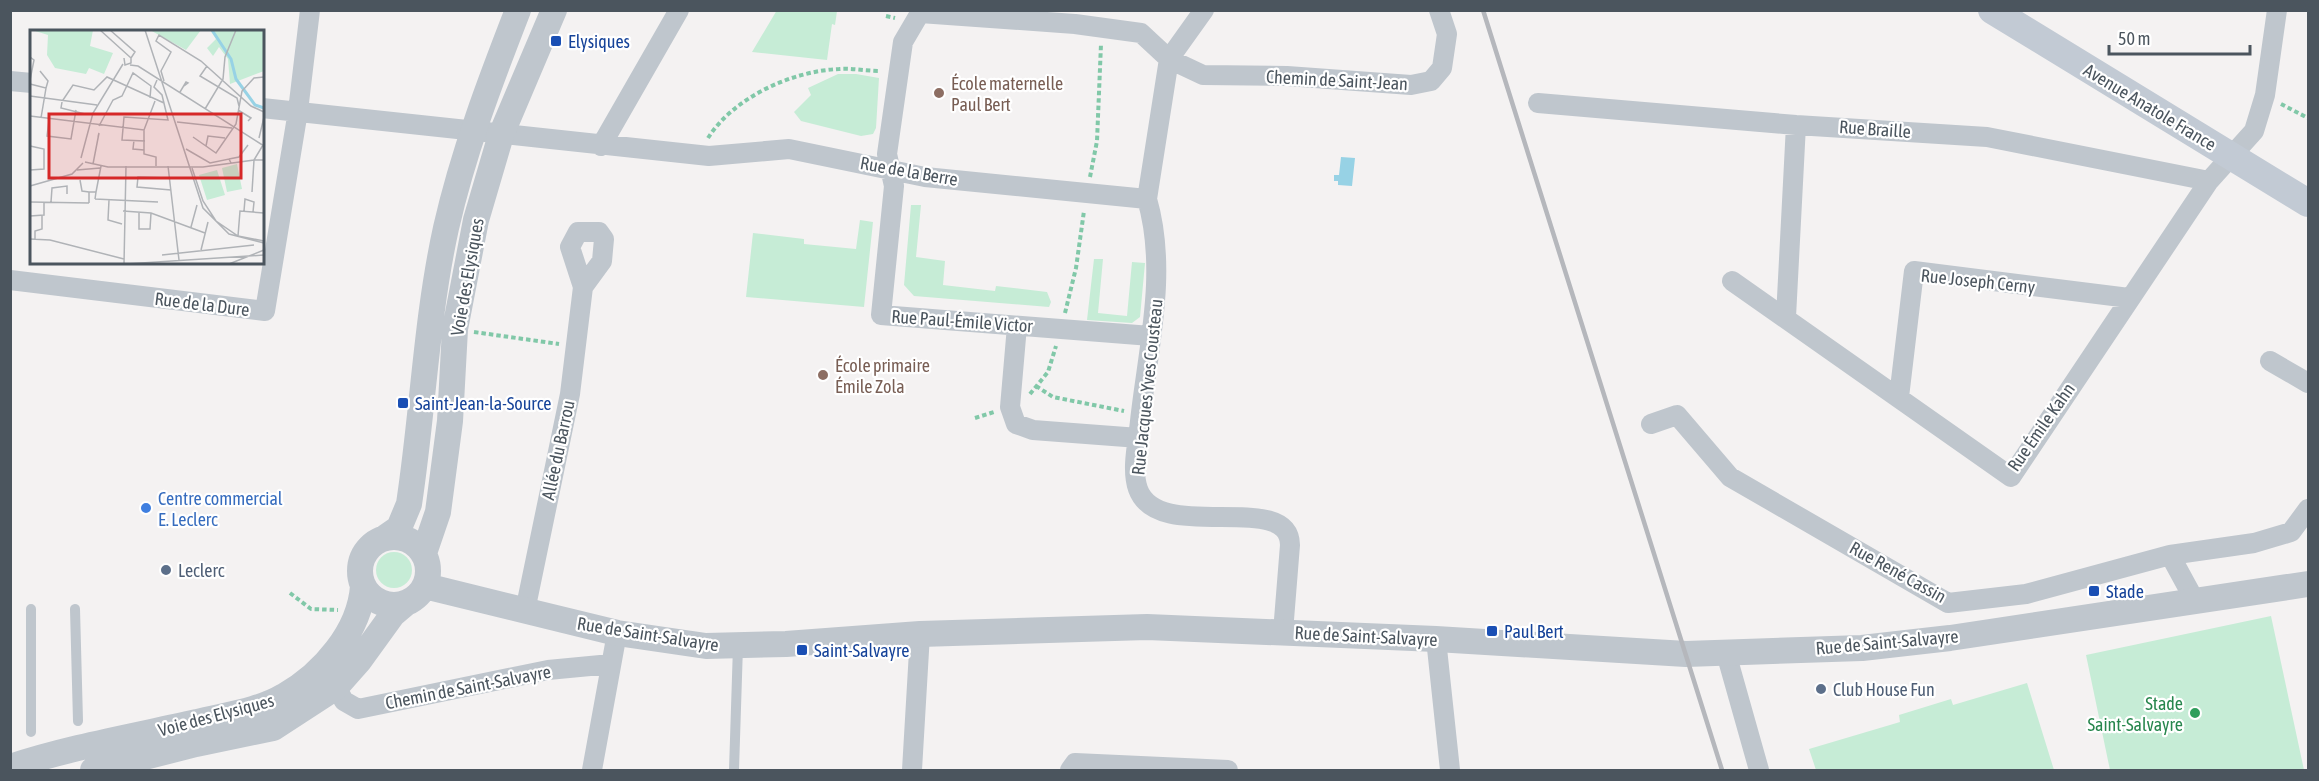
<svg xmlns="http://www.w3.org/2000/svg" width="2319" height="781" viewBox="0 0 2319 781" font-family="'Asap Condensed',sans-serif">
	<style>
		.green { fill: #c6ecd6 }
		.water { fill: #97d2e5 }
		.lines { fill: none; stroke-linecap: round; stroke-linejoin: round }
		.path { stroke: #81c8a8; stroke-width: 4; stroke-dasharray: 4.5 3; stroke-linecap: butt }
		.service { stroke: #bfc6cd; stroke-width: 10 }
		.minor { stroke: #bfc6cd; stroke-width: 20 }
		.tertiary { stroke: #bfc6cd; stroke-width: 26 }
		.secondary { stroke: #c2cad4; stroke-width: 28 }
		.rail { stroke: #b5b7bc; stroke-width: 4.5 }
		.transit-dot { fill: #1a4fb4; stroke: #fff; stroke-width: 2 }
		.education-dot { fill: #8d6e63; stroke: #fff; stroke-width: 2 }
		.shop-dot { fill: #3f7fe0; stroke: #fff; stroke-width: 2 }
		.service-dot { fill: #5c6f8a; stroke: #fff; stroke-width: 2 }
		.leisure-dot { fill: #2e9e5b; stroke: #fff; stroke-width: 2 }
		.labels { text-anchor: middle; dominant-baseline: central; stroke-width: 4.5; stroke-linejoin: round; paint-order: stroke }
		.transit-label { font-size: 18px; fill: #164399; stroke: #fff; text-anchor: start }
		.street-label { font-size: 18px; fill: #4b555e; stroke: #fff }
		.education-label { font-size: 18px; fill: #785e54; stroke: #fff; text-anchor: start }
		.shop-label { font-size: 18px; fill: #366cbe; stroke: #fff; text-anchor: start }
		.service-label { font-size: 18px; fill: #4e5e75; stroke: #fff; text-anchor: start }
		.leisure-label { font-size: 18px; fill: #27864d; stroke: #fff; text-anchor: end }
		.inset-river { fill: none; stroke: #97d2e5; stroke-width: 3 }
		.inset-road { fill: none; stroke: #b0b3b7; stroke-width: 1.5 }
		.view { fill: #d62828; fill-opacity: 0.15; stroke: #d62828; stroke-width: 3 }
		.inset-edge { fill: none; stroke: #4b555e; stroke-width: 3 }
	</style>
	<rect width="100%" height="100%" fill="#f4f2f2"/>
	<path class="green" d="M777 10 837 11 835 25 832 24 827 60 752 52Z
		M838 74H856L879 78 876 128 873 134 861 136 801 121 794 112 811 95 808 88Z
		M911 205H921L916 257 945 261 943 285 995 291 996 286 1047 292 1051 302 1049 307 914 296 904 285Z
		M860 220 873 222 864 307 746 297 753 233 804 239V244L856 249Z
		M1094 259H1103L1098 313 1127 316 1132 262 1145 263 1140 317 1132 323 1087 320Z
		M376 570a18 18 0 1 1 36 0a18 18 0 1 1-36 0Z
		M2271 616 2304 770H2110L2086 655Z
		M2027 683 2054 770H1816L1809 749 1900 722 1899 715 1951 699 1953 705Z"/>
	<path class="water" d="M1341 157 1355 158 1352 186 1338 185V181H1334V175H1339Z"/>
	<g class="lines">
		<path class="path" d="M886 16 895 18
			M2281 104 2308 118
			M708 138C734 97 792 71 839 69 852 68 866 71 880 71
			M1090 177 1097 141 1101 44
			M1065 313 1076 268 1084 211
			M474 332 559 344
			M1036 386 1053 397 1124 411
			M1030 394 1048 372 1056 346
			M975 418 994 412
			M290 593 311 609 338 610"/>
		<path class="service" d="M31 609V732
			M75 609 78 721
			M734 770 738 646"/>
		<path class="minor" d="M10 81 32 83
			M1538 103 1796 125 1987 137 2209 181
			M262 108 709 156 789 149 925 177 1147 199 1169 59 1204 10
			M601 146 679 10
			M1147 199C1168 271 1148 348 1140 421 1138 442 1131 469 1138 489 1158 545 1289 489 1290 545L1283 632
			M10 280 265 311 298 111 310 10
			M1732 281 2011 477 2209 181 2254 131 2265 95 2277 10
			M1786 317 1796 125
			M1017 326 1010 407 1016 424 1033 430 1139 438
			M1151 336 881 315 894 186 887 154 903 42 920 13 1075 24 1141 33 1169 59 1203 75 1287 76 1411 85 1431 81 1442 68 1447 34 1439 10
			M2270 361 2308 383
			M1899 397 1914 271 2129 298
			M1651 424 1677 415 1730 477 1948 603 2026 594 2170 555 2195 601
			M2170 555 2254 543 2291 532 2308 509
			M525 611 570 394 583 287 602 261 604 239 599 232H578L570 247 583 287
			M1436 639 1450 770
			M1726 653 1759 770
			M336 687 344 701 358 709 548 670 611 664
			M592 770 617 633
			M912 770 920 634
			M1070 770 1075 763 1228 770"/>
		<path class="tertiary" d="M360 571a34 34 0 1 1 68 0a34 34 0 1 1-68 0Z
			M386 537 399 528 409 504C423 412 426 319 446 228 463 153 490 82 518 10
			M424 553 438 512 450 421 455 329 476 220 501 135 554 10
			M425 586 617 633 706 646 786 644 920 634 1147 627 1436 639 1686 654 1862 648 1950 638 2308 584
			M10 767C71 747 135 736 197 722 225 715 259 711 284 696 323 674 360 631 363 586
			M93 770 196 744 273 728 336 687 359 661 393 614 406 603"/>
		<path class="secondary" d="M1992 10 2308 203"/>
		<path class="rail" d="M1483 10 1722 770"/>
	</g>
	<g class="transit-dot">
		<rect x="550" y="35" width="12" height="12" rx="3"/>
		<rect x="397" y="397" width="12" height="12" rx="3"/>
		<rect x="2088" y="585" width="12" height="12" rx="3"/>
		<rect x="1486" y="625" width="12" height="12" rx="3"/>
		<rect x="796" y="644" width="12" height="12" rx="3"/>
	</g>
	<g class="education-dot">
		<circle cx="939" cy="93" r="6"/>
		<circle cx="823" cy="375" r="6"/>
	</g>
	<circle class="shop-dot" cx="146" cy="508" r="6"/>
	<g class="service-dot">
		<circle cx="166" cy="570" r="6"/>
		<circle cx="1821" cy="689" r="6"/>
	</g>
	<circle class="leisure-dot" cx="2195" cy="713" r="6"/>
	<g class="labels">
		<g class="transit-label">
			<text x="568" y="41">Elysiques</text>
			<text x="415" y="403">Saint-Jean-la-Source</text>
			<text x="2106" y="591">Stade</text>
			<text x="1504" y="631">Paul Bert</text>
			<text x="814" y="650">Saint-Salvayre</text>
		</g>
		<g class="street-label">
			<text transform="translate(1337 80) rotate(3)">Chemin de Saint-Jean</text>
			<text transform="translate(2150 107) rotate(31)">Avenue Anatole France</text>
			<text transform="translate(1875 129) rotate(4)">Rue Braille</text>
			<text transform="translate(909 171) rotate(10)">Rue de la Berre</text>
			<text transform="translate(467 277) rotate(-80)">Voie des Elysiques</text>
			<text transform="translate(1978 281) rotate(6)">Rue Joseph Cerny</text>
			<text transform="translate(202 304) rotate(7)">Rue de la Dure</text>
			<text transform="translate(962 321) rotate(4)">Rue Paul-Émile Victor</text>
			<text transform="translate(1147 387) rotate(-84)">Rue Jacques Yves Cousteau</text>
			<text transform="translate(2041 427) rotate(-55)">Rue Émile Kahn</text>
			<text transform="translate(558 450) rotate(-78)">Allée du Barrou</text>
			<text transform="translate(1898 572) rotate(29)">Rue René Cassin</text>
			<text transform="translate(648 634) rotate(9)">Rue de Saint-Salvayre</text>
			<text transform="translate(1366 636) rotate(3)">Rue de Saint-Salvayre</text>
			<text transform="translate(1887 642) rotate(-5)">Rue de Saint-Salvayre</text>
			<text transform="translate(468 687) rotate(-11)">Chemin de Saint-Salvayre</text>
			<text transform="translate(216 715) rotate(-15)">Voie des Elysiques</text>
		</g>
		<g class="education-label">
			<text x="951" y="83">École maternelle<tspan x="951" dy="21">Paul Bert</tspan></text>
			<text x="835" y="365">École primaire<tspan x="835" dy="21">Émile Zola</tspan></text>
		</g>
		<g class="shop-label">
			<text x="158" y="498">Centre commercial<tspan x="158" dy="21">E. Leclerc</tspan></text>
		</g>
		<g class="service-label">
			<text x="178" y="570">Leclerc</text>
			<text x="1833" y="689">Club House Fun</text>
		</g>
		<g class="leisure-label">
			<text x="2183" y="703">Stade<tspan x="2183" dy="21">Saint-Salvayre</tspan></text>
		</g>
	</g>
	<g transform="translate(30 30)">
		<rect width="234" height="234" fill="#f4f2f2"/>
		<path d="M2 0H63L60 16 83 23 74 44 59 38 56 44 25 38 17 25 18 5ZM120 0H171L156 20ZM180 0H234V41L200 54 198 29 189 17 183 26 177 18 186 9ZM207 134 212 159 197 162 192 138ZM187 140 195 165 177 170 169 145Z" fill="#c6ecd6"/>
		<path class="inset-river" d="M182 0 201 29 206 49 225 75 234 78"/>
		<path class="inset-road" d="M70 0 101 28V33L95 35 94 28M80 0 105 22 101 28M115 0 173 178 199 204 234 213M0 27 4 30 0 50M100 35 108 36 234 116M177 36 170 46 207 68 209 76M10 41 18 51 16 58M134 51 131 41 141 22 126 11 129 5 171 31 221 76 234 82M0 54 16 58 11 88M150 63V62L156 52 158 53 154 56M0 66 67 75M33 70 43 55 64 60 77 47 134 73M32 72 31 78 55 84M175 79 193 49 195 27 206 0M208 80 221 88 218 91M0 86 114 100 125 71M19 90 17 106 41 109 46 80M147 92 202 98M69 96 83 70 92 66 103 43 121 56 120 68M114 100V124L126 127V136M163 107 186 123 206 94 212 61 224 48 234 47M229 108 234 87M104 110 103 119 114 120M115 111 92 110 94 87 138 90 132 65 124 57 127 50M176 116 178 106 195 108M156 119 180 133 199 129 201 133M51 128 63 83 93 34M199 129 209 127 218 115M55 132 78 137H173L224 130 233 115M63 134 69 103 68 107M138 136 149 230M162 138 173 171 186 191 208 206 234 211M0 140 14 139V119L0 116V140M47 140 70 138M139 148 108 147 107 157 141 160M50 150 52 161 59 162M0 156 42 144 53 133M66 162 71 136M222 162 224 130H234M65 169 128 172M79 170 78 190 92 194M0 172 59 173M21 172 22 158 37 156V164M59 173V162H66L65 169M93 181 121 183 175 203M214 181 215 169 224 172 223 182M109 182V199H120L121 183M0 186 14 185V172M161 197 167 175M208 206 210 181 234 183M0 209 20 210 94 229M5 209V201L12 199V186M171 220 178 192M132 225 224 215M94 234 96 136M96 234 234 225M199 234 234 220"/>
		<path class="view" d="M19 84H211V148H19Z"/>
		<rect width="234" height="234" class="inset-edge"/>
	</g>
	<rect width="2319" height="781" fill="none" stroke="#4b555e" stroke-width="24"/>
	<path d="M2109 45v9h141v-9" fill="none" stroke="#4b555e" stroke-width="3"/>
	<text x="2118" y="45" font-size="18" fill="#4b555e" stroke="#ffffff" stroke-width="4.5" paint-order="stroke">50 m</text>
</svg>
